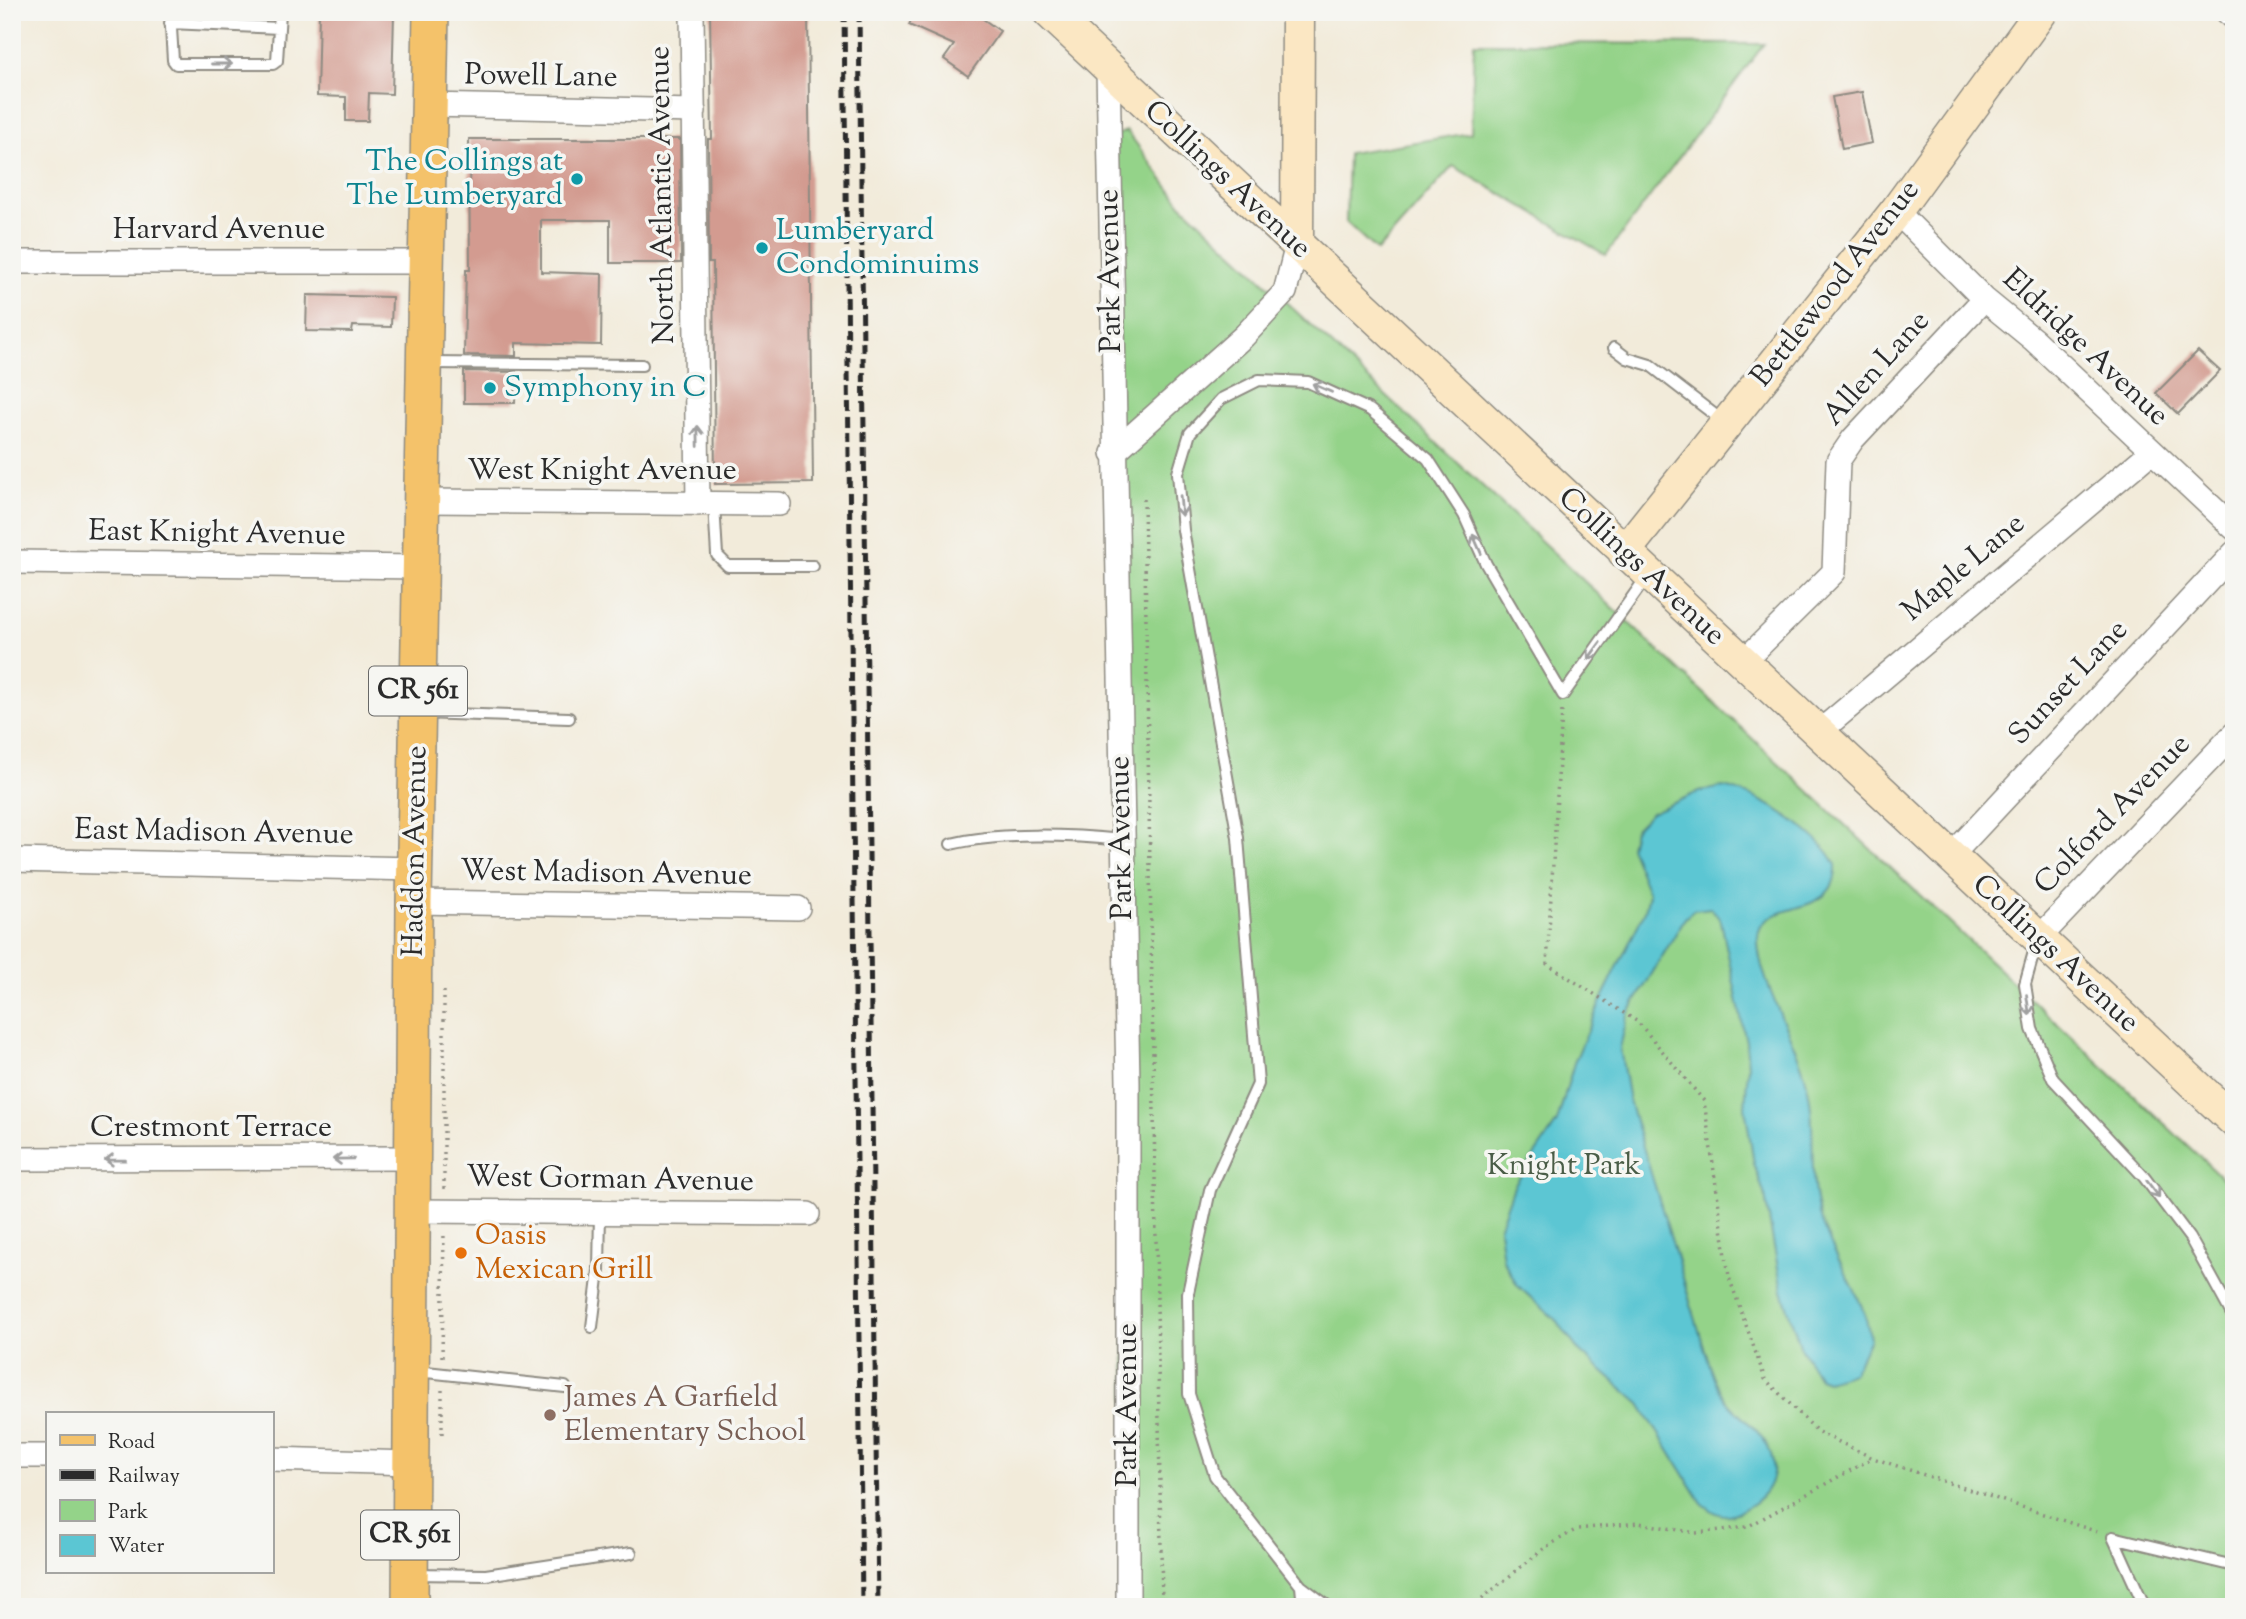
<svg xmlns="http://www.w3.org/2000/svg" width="2246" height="1619" viewBox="0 0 2246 1619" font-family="'Sorts Mill Goudy',serif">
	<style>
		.green { fill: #94d389; stroke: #607f5a; stroke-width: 2 }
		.water { fill: #5bc6d3; stroke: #43787f; stroke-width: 2 }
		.building { fill: #d39b90 }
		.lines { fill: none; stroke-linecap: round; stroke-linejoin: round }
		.lane-casing { stroke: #8e8b82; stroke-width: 14 }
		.street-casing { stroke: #8e8b82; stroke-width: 26 }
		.secondary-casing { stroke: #8e8b82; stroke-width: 35 }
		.primary-casing { stroke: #8e8b82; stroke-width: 38 }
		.path { stroke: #8e8b82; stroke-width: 3.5; stroke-dasharray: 2 5; stroke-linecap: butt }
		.lane { stroke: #fff; stroke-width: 10 }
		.street { stroke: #fff; stroke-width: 23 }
		.secondary { stroke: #fbe7c3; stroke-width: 32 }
		.primary { stroke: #f4c26a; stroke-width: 35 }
		.rail { stroke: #2b2b2b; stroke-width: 5; stroke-dasharray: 10 5; stroke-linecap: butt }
		.oneway { stroke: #a0a0a0 }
		.culture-dot { fill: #0f9aa8; stroke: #f6f6f2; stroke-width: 2.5 }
		.food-dot { fill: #e8710a; stroke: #f6f6f2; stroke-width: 2.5 }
		.education-dot { fill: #8d6e63; stroke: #f6f6f2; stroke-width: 2.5 }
		.labels { text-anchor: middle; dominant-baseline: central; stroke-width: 7; stroke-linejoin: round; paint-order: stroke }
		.shield { fill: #f6f6f2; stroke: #686867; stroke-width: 2 }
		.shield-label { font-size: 28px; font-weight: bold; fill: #2b2b2b }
		.street-label { font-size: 30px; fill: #2b2b2b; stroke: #f6f6f2 }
		.culture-label { font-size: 30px; fill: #0d838f; stroke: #f6f6f2; text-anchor: start }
		.park-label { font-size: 30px; fill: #4a5d47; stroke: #f6f6f2 }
		.food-label { font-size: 30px; fill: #c56008; stroke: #f6f6f2; text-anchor: start }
		.education-label { font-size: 30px; fill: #785e54; stroke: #f6f6f2; text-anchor: start }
	</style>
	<rect width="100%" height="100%" fill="#f6f6f2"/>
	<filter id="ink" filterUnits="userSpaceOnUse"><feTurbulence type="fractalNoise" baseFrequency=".0143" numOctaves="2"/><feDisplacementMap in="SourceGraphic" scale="14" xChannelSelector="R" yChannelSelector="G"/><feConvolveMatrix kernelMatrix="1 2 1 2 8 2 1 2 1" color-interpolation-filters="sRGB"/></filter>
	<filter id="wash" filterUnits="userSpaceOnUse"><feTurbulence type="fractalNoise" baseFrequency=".00686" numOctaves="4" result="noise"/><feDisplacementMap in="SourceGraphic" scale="28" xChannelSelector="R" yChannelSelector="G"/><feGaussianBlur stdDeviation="1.57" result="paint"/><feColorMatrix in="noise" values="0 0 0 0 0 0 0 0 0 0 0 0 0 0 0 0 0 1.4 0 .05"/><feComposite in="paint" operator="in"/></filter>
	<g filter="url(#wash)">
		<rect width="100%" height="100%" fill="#f2ebda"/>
		<path class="green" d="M1474 43 1764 44 1606 255 1453 166 1377 251 1346 222 1348 153 1471 133Z
			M1127 131 1181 204 2234 1189V1607H1128L1110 137Z"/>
		<path class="water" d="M1723 787C1759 794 1820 832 1836 865 1838 922 1760 897 1758 937 1756 975 1793 1035 1804 1073 1820 1124 1805 1171 1821 1221 1834 1260 1866 1297 1870 1339L1853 1373 1827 1381 1819 1378 1801 1349 1782 1291 1765 1196 1754 1164 1745 1107 1748 1066 1746 1042 1721 921 1711 908 1694 910 1685 918 1628 1014 1620 1048 1629 1101 1712 1373C1717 1383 1720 1394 1727 1402 1735 1412 1745 1419 1754 1428 1786 1462 1777 1495 1736 1513 1722 1519 1713 1512 1702 1503L1640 1404 1579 1351 1557 1321 1518 1286 1503 1260 1499 1228 1515 1184 1557 1122 1574 1063 1604 994 1645 911 1649 894 1630 847 1634 830 1651 813 1698 792Z"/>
		<g id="blocks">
			<path class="building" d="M319 12H394L392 94 369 93 368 121H346V97L317 96Z
				M710 12H808L813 483 715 484 713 263H709L708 139H712Z
				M915 12H973L1000 31 968 76 944 59 954 45 909 25Z
				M1862 92 1872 143 1842 149 1832 97Z
				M469 139H680L681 263H610V220H541V272L602 274 601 345 516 343V356L464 355 466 270H470Z
				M307 295 392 297 391 327 353 326 352 332 306 331Z
				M2198 351 2220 371 2178 414 2156 393Z
				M464 371 516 372 515 403H464Z"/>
		</g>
	</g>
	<g filter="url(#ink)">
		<use href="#blocks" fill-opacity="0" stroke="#8e8b82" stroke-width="2"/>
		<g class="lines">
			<g class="lane-casing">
				<path id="lane" d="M170 12 173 60 176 64H273L277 61 280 12
					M170 23 279 28
					M1614 348 1627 358 1650 365 1724 422
					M428 363 642 365
					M714 504 717 555 728 566H813
					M421 713 569 718
					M951 844C1000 832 1072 835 1122 840
					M2037 941 2025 984 2032 1029 2053 1079 2144 1177 2190 1238 2234 1318
					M592 1327 599 1270 600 1211
					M417 1371 565 1387
					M2113 1537 2234 1566
					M2113 1537 2145 1607
					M413 1574 486 1575 631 1553
					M1301 1586 1329 1607
					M1303 1607 1301 1586 1215 1476 1189 1394 1188 1293 1210 1190 1258 1084 1238 838 1183 530 1178 473 1190 433 1221 399 1259 380 1308 382 1370 410 1428 459 1464 515 1486 564 1563 695 1648 575"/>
			</g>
			<g class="street-casing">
				<path id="street" d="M692 12 698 504
					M2227 12 2234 18
					M1108 69 1128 1083V1607
					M429 105 694 111
					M1896 211 1984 299 2034 340 2234 528
					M12 262H427
					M1113 453 1244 336 1285 292 1297 245
					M424 501 779 504
					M12 562 421 567
					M1743 662 1834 572 1838 461 1853 439 1984 299
					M1818 733 2151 452
					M1950 857 2234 553
					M12 860 415 869
					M414 902 798 908
					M2038 939 2234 734
					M12 1159 411 1158
					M412 1211 808 1214
					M12 1456H47
					M271 1459 411 1463"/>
			</g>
			<g class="secondary-casing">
				<path id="secondary" d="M1049 12 2234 1121
					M1297 245 1298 12
					M1624 552 1896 211 2041 12"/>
			</g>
			<g class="primary-casing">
				<path id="primary" d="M410 1607 414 902 431 12"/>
			</g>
			<path class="path" d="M1015 12 1023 21
				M1144 499 1162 1607
				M1562 711 1547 964 1638 1022 1704 1101 1729 1277 1765 1379 1818 1432 1873 1458 2098 1532
				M444 991V1189
				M442 1357 444 1232
				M442 1434V1390
				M1471 1607 1546 1547 1577 1529 1639 1523 1696 1533 1747 1527 1873 1458"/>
			<use href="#lane" class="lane"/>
			<use href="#street" class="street"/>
			<use href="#secondary" class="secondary"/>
			<use href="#primary" class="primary"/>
			<path class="rail" d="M844 12 862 1607
				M859 12 878 1607"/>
		</g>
		<defs><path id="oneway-shaft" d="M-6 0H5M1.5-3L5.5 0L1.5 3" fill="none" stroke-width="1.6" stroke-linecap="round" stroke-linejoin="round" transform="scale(1.75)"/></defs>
		<g class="oneway">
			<use href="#oneway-shaft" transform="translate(222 64)"/>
			<use href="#oneway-shaft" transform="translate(1322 388) rotate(-156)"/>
			<use href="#oneway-shaft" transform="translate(698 436) rotate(-91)"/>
			<use href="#oneway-shaft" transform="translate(1181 506) rotate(85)"/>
			<use href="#oneway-shaft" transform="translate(1477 544) rotate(-114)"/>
			<use href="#oneway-shaft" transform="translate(1594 651) rotate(126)"/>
			<use href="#oneway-shaft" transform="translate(2028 1005) rotate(82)"/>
			<use href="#oneway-shaft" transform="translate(343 1159) rotate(179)"/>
			<use href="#oneway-shaft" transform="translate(115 1160) rotate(-179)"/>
			<use href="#oneway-shaft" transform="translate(2153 1189) rotate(53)"/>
		</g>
	</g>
	<g class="culture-dot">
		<circle cx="577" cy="179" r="7"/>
		<circle cx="762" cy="248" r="7"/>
		<circle cx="490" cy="388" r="7"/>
	</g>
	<circle class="food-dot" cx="461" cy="1253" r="7"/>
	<circle class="education-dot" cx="550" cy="1415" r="7"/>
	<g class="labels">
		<g class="shield">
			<rect x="369" y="666.5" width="98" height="49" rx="5"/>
			<rect x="361" y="1510.5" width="98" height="49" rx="5"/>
		</g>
		<g class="shield-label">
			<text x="418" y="691">CR 561</text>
			<text x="410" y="1535">CR 561</text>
		</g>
		<g class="street-label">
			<text transform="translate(541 77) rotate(1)">Powell Lane</text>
			<text transform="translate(1227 180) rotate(43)">Collings Avenue</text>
			<text transform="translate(663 195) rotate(-91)">North Atlantic Avenue</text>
			<text x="219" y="230">Harvard Avenue</text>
			<text transform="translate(1111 271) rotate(-91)">Park Avenue</text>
			<text transform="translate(1836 284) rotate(-52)">Bettlewood Avenue</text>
			<text transform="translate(2085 348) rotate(43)">Eldridge Avenue</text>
			<text transform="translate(1877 369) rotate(-48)">Allen Lane</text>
			<text x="602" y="471">West Knight Avenue</text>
			<text transform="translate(217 534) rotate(1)">East Knight Avenue</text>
			<text transform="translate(1641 567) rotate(43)">Collings Avenue</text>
			<text transform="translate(1964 568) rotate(-40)">Maple Lane</text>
			<text transform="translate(2069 683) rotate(-47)">Sunset Lane</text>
			<text transform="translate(2113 815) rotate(-46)">Colford Avenue</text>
			<text transform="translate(214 833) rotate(1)">East Madison Avenue</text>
			<text transform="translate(1122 838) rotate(-91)">Park Avenue</text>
			<text transform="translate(416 851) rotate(-89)">Haddon Avenue</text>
			<text transform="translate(606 874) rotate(1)">West Madison Avenue</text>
			<text transform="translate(2055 954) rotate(43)">Collings Avenue</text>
			<text x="211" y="1128">Crestmont Terrace</text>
			<text transform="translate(610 1180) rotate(1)">West Gorman Avenue</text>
			<text transform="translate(1128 1405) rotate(-90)">Park Avenue</text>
		</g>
		<g class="culture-label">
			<text x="563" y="162" text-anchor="end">The Collings at<tspan x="563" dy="34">The Lumberyard</tspan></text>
			<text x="776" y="231">Lumberyard<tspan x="776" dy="34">Condominuims</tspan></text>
			<text x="504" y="388">Symphony in C</text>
		</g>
		<g class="park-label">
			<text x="1564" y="1166">Knight Park</text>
		</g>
		<g class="food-label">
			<text x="475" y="1236">Oasis<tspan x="475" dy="34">Mexican Grill</tspan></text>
		</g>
		<g class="education-label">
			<text x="564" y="1398">James A Garfield<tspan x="564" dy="34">Elementary School</tspan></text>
		</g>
	</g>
	<rect width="2246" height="1619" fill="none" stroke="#f6f6f2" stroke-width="42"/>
	<rect x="46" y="1412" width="228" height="161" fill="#f6f6f2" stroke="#a5a5a2" stroke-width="2"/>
	<rect x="60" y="1435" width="35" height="10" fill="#f4c26a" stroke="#a5a5a2" stroke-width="2"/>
	<text x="108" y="1448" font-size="21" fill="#2b2b2b">Road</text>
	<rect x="60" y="1470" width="35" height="10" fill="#2b2b2b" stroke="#a5a5a2" stroke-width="2"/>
	<text x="108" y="1482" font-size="21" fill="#2b2b2b">Railway</text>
	<rect x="60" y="1500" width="35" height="21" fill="#94d389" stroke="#a5a5a2" stroke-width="2"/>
	<text x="108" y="1518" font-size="21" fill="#2b2b2b">Park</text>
	<rect x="60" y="1535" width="35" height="21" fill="#5bc6d3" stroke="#a5a5a2" stroke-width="2"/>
	<text x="108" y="1552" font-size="21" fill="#2b2b2b">Water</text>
</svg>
